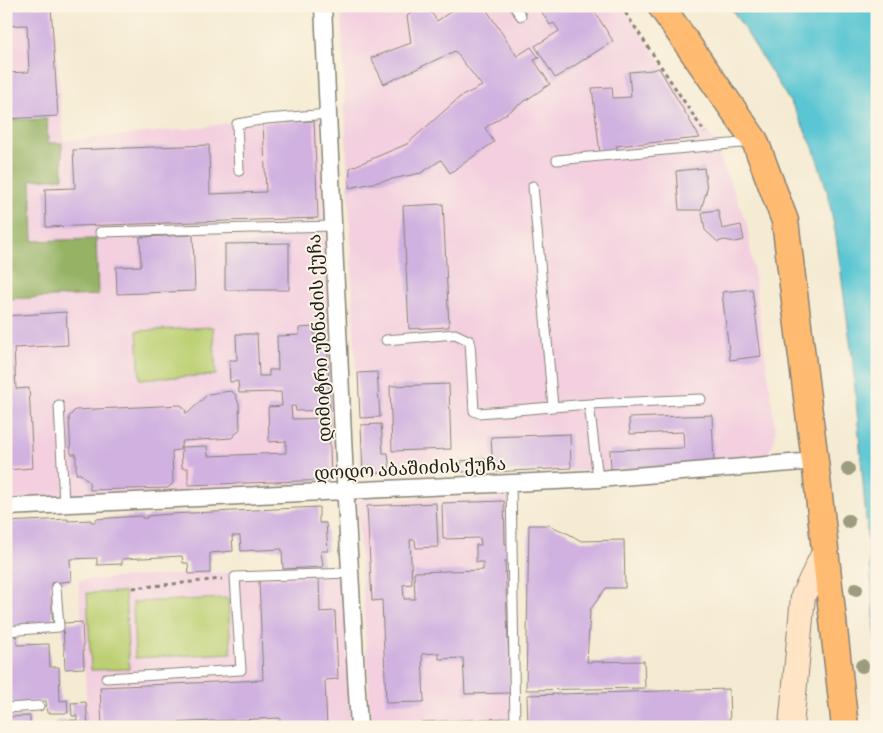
<svg xmlns="http://www.w3.org/2000/svg" width="883" height="733" viewBox="0 0 883 733" font-family="'Gentium Book Plus','Noto Serif Georgian',serif">
	<style>
		.built { fill: #f3cfdf }
		.green { fill: #bcd073; stroke: #6c7648 }
		.forest { fill: #95b265; stroke: #586740 }
		.water { fill: #5ac6d3; stroke: #3b7178 }
		.building { fill: #d0b1e0 }
		.lines { fill: none; stroke-linecap: round; stroke-linejoin: round }
		.lane-casing { stroke: #888478; stroke-width: 11 }
		.street-casing { stroke: #888478; stroke-width: 19 }
		.secondary-casing { stroke: #888478; stroke-width: 26 }
		.primary-casing { stroke: #888478; stroke-width: 29 }
		.path { stroke: #888478; stroke-width: 3; stroke-dasharray: 4 4; stroke-linecap: butt }
		.lane { stroke: #fff; stroke-width: 9 }
		.street { stroke: #fff; stroke-width: 16 }
		.secondary { stroke: #ffe4c6; stroke-width: 24 }
		.primary { stroke: #ffbb71; stroke-width: 26 }
		.tree { fill: #9c9c7f }
		.labels { text-anchor: middle; dominant-baseline: central; stroke-width: 4; stroke-linejoin: round; paint-order: stroke }
		.street-label { font-size: 18px; fill: #1c1c1c; stroke: #fcf5e5 }
	</style>
	<rect width="100%" height="100%" fill="#fcf5e5"/>
	<filter id="ink" filterUnits="userSpaceOnUse"><feTurbulence type="fractalNoise" baseFrequency=".02" numOctaves="2"/><feDisplacementMap in="SourceGraphic" scale="10" xChannelSelector="R" yChannelSelector="G"/><feConvolveMatrix kernelMatrix="1 2 1 2 8 2 1 2 1" color-interpolation-filters="sRGB"/></filter>
	<filter id="wash" filterUnits="userSpaceOnUse"><feTurbulence type="fractalNoise" baseFrequency=".0096" numOctaves="4" result="noise"/><feDisplacementMap in="SourceGraphic" scale="20" xChannelSelector="R" yChannelSelector="G"/><feGaussianBlur stdDeviation="1.12" result="paint"/><feColorMatrix in="noise" values="0 0 0 0 0 0 0 0 0 0 0 0 0 0 0 0 0 1.4 0 .05"/><feComposite in="paint" operator="in"/></filter>
	<g filter="url(#wash)">
		<rect width="100%" height="100%" fill="#f5ebd3"/>
		<path class="built" d="M6 6H53L64 141 196 128 319 109 337 479 333 484 6 502Z
			M341 6H624L712 138 747 224 776 433 773 444 767 454 740 467 360 476Z
			M516 496 518 727H371L357 499Z
			M337 563H342L352 727H88L82 622 78 580 322 567Z"/>
		<path class="green" d="M213 327 216 375 140 379 137 331Z
			M125 592 129 669 91 670 87 593Z
			M228 598 231 653 135 658 133 602Z"/>
		<path class="forest" d="M47 119 48 143H62L63 178 31 180 33 241 96 239 98 295 6 299V120Z"/>
		<path class="water" d="M730 6H877V651L853 363 836 236 827 190 813 147 795 110Z"/>
		<g id="blocks">
			<path class="building" d="M6 6H51L58 116 6 119V73L29 72 27 25 6 26Z
				M421 6H427L437 21 459 6H484L517 56 531 47 539 58 534 60 550 84 485 128 494 142 450 173 441 160 421 173 349 188 350 168 407 144 460 97 482 86 455 51 384 84 371 58 411 43 407 16Z
				M538 6H591L613 41 555 78 535 46 559 31 554 23 550 25Z
				M659 68 700 138 616 146 617 151 600 153 592 88 612 87 613 98 631 97 629 72 652 70Z
				M314 121 318 218 46 227 45 189 75 188 73 150 209 145 210 194 266 192 263 123Z
				M704 168 707 189 701 210H679L676 171Z
				M443 204 449 327 409 329 403 206Z
				M718 210 722 229 741 225 744 240 735 242 724 240 718 242 705 230 702 212Z
				M193 235 195 291 117 294 116 267 141 266 140 237Z
				M289 243V290H225V244Z
				M752 289 761 356 730 360 722 292Z
				M66 312 68 345 14 348 16 389 29 388 33 468 6 470V316Z
				M313 327 314 334H327L330 410 296 411 295 406H291L292 419 329 418 331 480 188 485V468H182L181 447 207 446 208 456 286 453V441L269 442 268 407 282 406 281 392 239 393 238 381 230 382 229 360H237L236 334H257L259 376H269V370H278L277 336 299 335V328Z
				M377 372 380 417 360 418 358 373Z
				M449 384 451 449 392 451 390 386Z
				M231 391 235 394 239 404 240 429 232 438 183 441 179 450 172 451 173 483 168 488 90 490 89 482 81 474H76V454H71L69 417 75 410 181 405 186 411 185 413H188L208 394Z
				M712 415 714 465 611 469 610 450 684 448 683 432 630 434 629 418Z
				M381 424 383 453H388L390 472 363 474 361 425Z
				M570 434 571 468 493 472 491 437Z
				M486 459 487 471 462 472 461 461Z
				M504 501 505 544H510L511 561H505L510 693 465 694 463 658 439 659V653L422 654 424 702 386 703 382 600 372 601 367 506 436 503 438 547 416 548 415 540H410L412 584 403 585 404 599H415L414 572 483 570V562H476V545H481L480 538 443 539 442 503Z
				M319 507V523H326L328 551H321L323 567 283 569 282 549 241 551 240 536H232L233 551 210 553V573L189 574 188 563H183L182 556 122 559V564L97 565V558L70 559 71 581 51 583 53 625 6 626V522L68 519V521L91 520V522H96V519L140 516H142V518H147V516L170 514Z
				M529 525H549L569 534 581 541 624 540 625 588H606L590 610 587 662 644 661 645 688 526 690Z
				M319 577 320 612 335 611 338 679 325 680 327 727H280V718L102 726 100 687 263 680 259 580Z
				M82 622 84 668 65 669 63 623Z
				M6 636H16L17 645 49 644 50 667H59L60 701 67 700 68 713H47L46 701 6 703Z
				M729 689 730 727H528L527 695Z
				M86 702 88 727H56V721L77 720V716H72L71 703Z
				M30 716V727H6V717Z
				M510 718 511 727H421V722Z"/>
		</g>
	</g>
	<g filter="url(#ink)">
		<use href="#blocks" fill-opacity="0" stroke="#888478" stroke-width="1"/>
		<g class="lines">
			<g class="lane-casing">
				<path id="lane" d="M514 6 521 16
					M557 160 752 142
					M239 171 237 124 266 119 328 114
					M533 186 553 407
					M100 232 333 226
					M386 340 455 334 470 341 474 411 479 413 589 404 701 399
					M589 404 598 479
					M59 405 64 504
					M511 483 515 727
					M6 631 59 627 56 587
					M106 678 241 670 235 577 351 573
					M6 708 39 706"/>
			</g>
			<g class="street-casing">
				<path id="street" d="M323 6 346 501 359 727
					M6 507 598 479 815 461"/>
			</g>
			<g class="secondary-casing">
				<path id="secondary" d="M791 727 803 596 825 550"/>
			</g>
			<g class="primary-casing">
				<path id="primary" d="M661 6 755 141 785 221 815 461 845 727"/>
			</g>
			<path class="path" d="M621 6 705 133
				M133 588 222 579"/>
			<use href="#lane" class="lane"/>
			<use href="#street" class="street"/>
			<use href="#secondary" class="secondary"/>
			<use href="#primary" class="primary"/>
		</g>
		<g class="tree">
			<circle cx="848" cy="469" r="7"/>
			<circle cx="848" cy="521" r="7"/>
			<circle cx="856" cy="589" r="7"/>
			<circle cx="862" cy="666" r="7"/>
		</g>
	</g>
	<g class="labels">
		<g class="street-label">
			<text transform="translate(319 338) rotate(-93)">დიმიტრი უზნაძის ქუჩა</text>
			<text transform="translate(410 468) rotate(-3)">დოდო აბაშიძის ქუჩა</text>
		</g>
	</g>
	<rect width="883" height="733" fill="none" stroke="#fcf5e5" stroke-width="25"/>
</svg>
